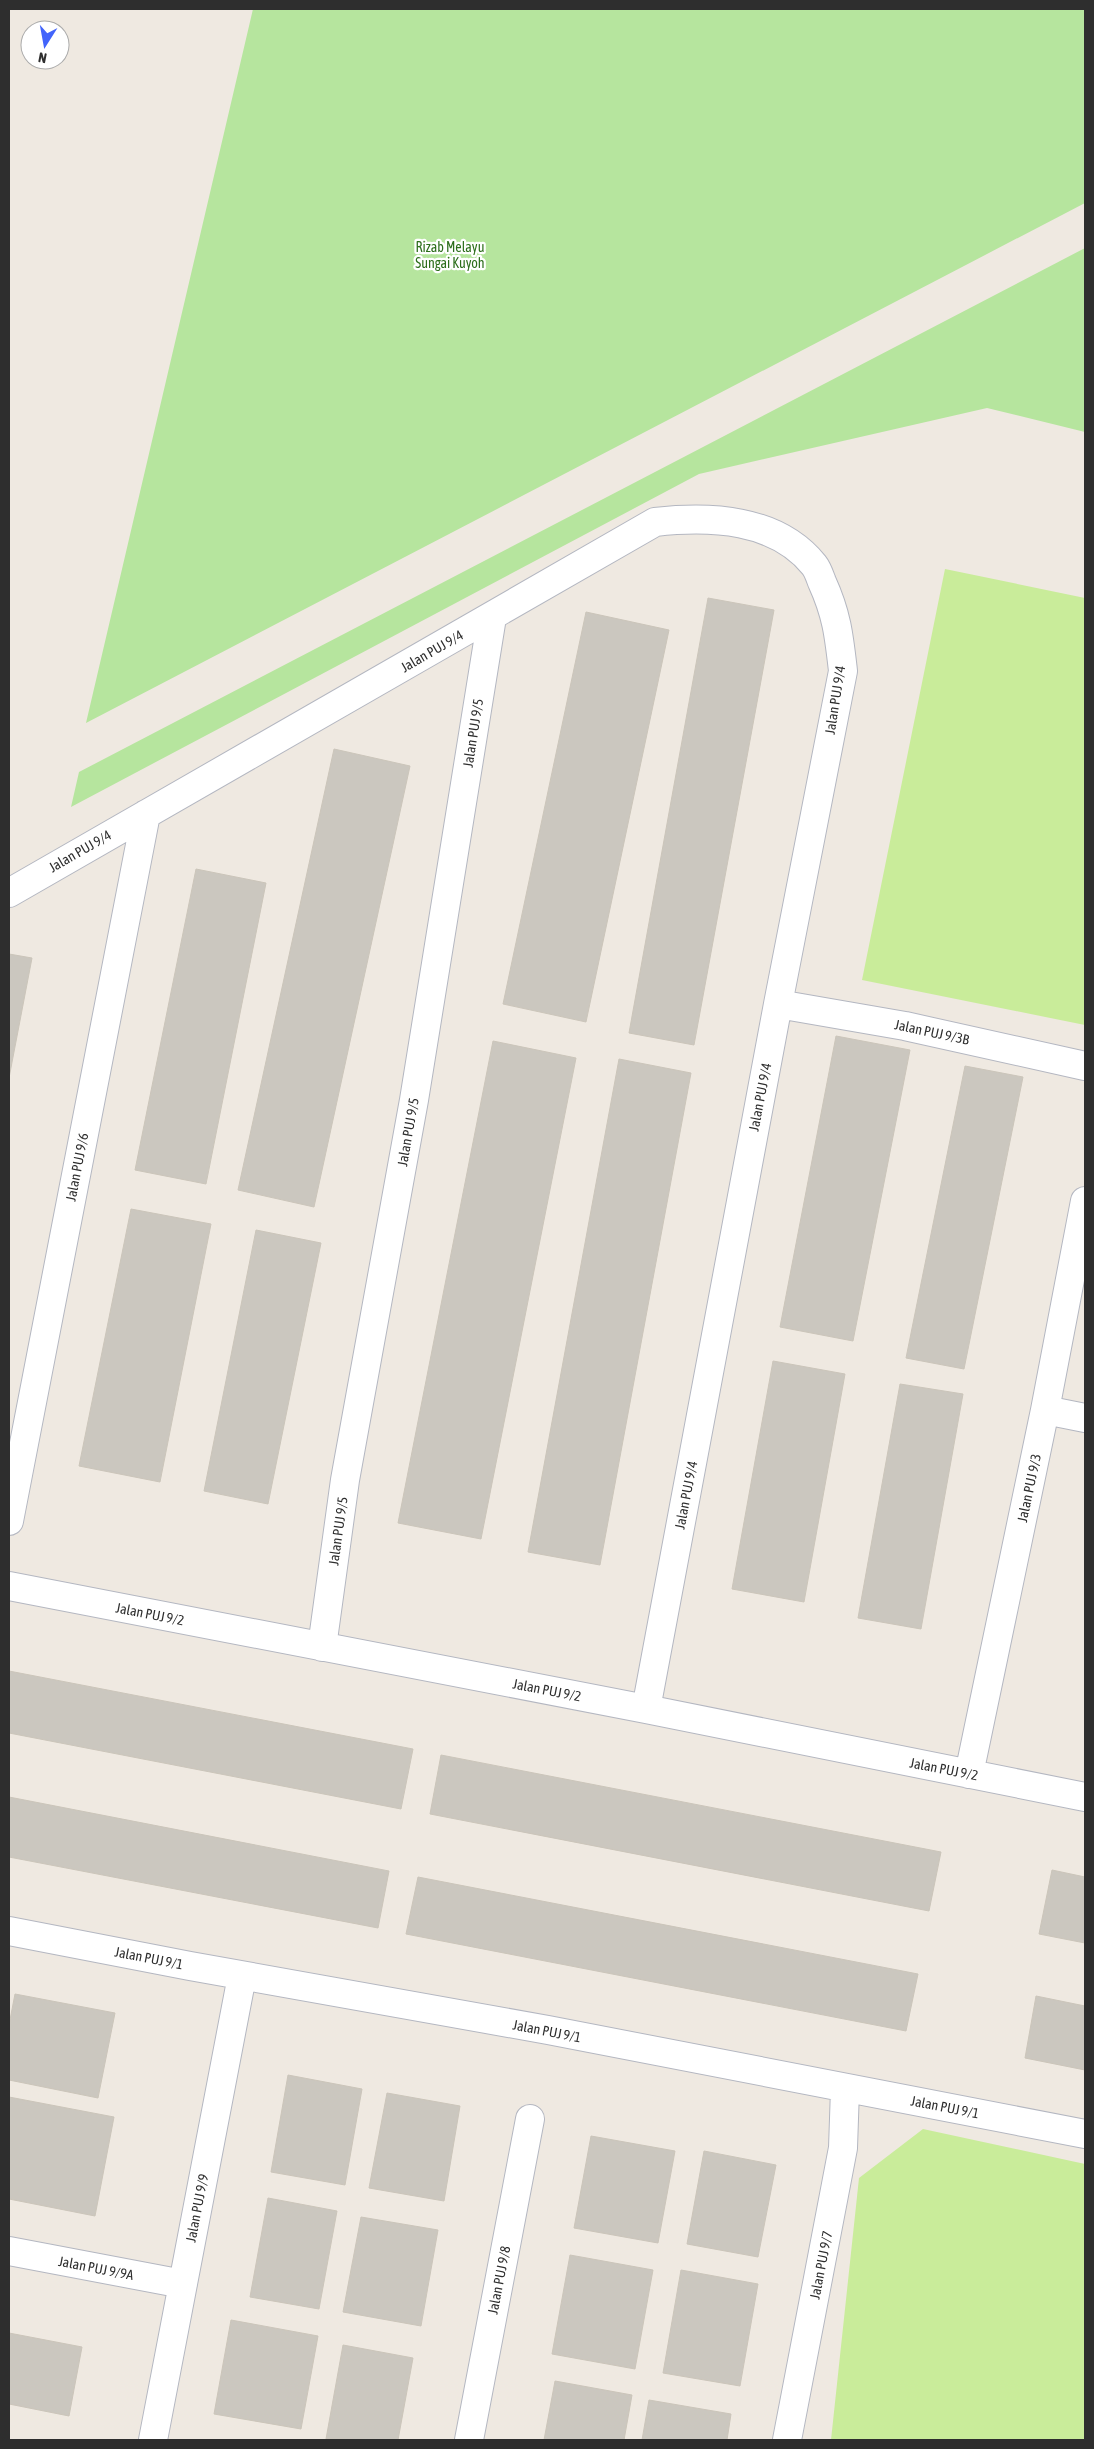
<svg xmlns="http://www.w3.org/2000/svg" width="1094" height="2449" viewBox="0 0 1094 2449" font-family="'Asap Condensed',sans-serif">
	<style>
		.green { fill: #b6e59e }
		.pitch { fill: #c9ec9a }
		.building { fill: #cbc7bf; stroke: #cbc5ba }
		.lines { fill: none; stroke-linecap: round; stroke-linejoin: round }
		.street-casing { stroke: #b4b7c1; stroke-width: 30 }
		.street { stroke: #fff; stroke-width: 28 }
		.labels { text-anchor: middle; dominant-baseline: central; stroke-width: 4.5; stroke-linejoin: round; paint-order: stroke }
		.park-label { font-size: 14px; fill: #2c6e1b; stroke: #fff }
		.street-label { font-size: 14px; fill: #2e2e2e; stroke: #fff }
	</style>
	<rect width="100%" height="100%" fill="#efe9e1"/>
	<path class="green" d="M253 9H1085V203L86 723Z
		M1085 248V432L987 408 699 474 71 807 79 772Z"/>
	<path class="pitch" d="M945 569 1085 598V1025L862 980Z
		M923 2129 1085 2164V2440H831L859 2178Z"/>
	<path class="building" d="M708 598 774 610 694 1045 629 1033Z
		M586 612 669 630 586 1022 503 1004Z
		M334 749 410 766 314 1207 238 1190Z
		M196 869 266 883 206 1184 135 1170Z
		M9 954 32 958 9 1078Z
		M836 1036 910 1050 853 1341 780 1327Z
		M493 1041 576 1058 481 1539 398 1523Z
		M619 1059 691 1073 600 1565 528 1552Z
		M965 1066 1023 1077 964 1369 906 1358Z
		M131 1209 211 1224 160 1482 79 1466Z
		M256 1230 321 1243 268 1504 204 1491Z
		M773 1361 845 1374 804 1602 732 1589Z
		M900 1384 963 1394 921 1629 858 1618Z
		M9 1671 413 1749 401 1809 9 1733Z
		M441 1755 941 1852 929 1911 430 1814Z
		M9 1797 389 1871 378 1928 9 1857Z
		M1052 1870 1085 1877V1943L1039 1934Z
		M418 1877 918 1974 906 2031 406 1934Z
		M15 1994 115 2013 98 2098 9 2080V2025Z
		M1036 1996 1085 2006V2070L1025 2058Z
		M288 2075 362 2089 345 2185 271 2172Z
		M387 2093 460 2106 444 2201 369 2188Z
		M9 2097 114 2117 95 2216 9 2199Z
		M591 2136 675 2151 658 2243 574 2228Z
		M704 2151 776 2165 758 2257 687 2244Z
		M268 2198 337 2211 319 2309 250 2297Z
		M361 2217 438 2230 421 2326 343 2312Z
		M570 2255 653 2270 635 2369 552 2354Z
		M681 2270 758 2284 740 2386 663 2373Z
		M231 2320 318 2336 301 2429 214 2414Z
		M9 2333 82 2347 69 2416 9 2404Z
		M343 2345 413 2358 398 2440 326 2439Z
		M555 2381 632 2395 624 2440H544Z
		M649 2400 731 2414 727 2440H642Z"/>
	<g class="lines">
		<g class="street-casing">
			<path id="street" d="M9 893 655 522C710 516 776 518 814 565 818 570 820 577 822 582 837 615 839 636 843 671L778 1004 646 1709
				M778 1004 905 1026 1085 1066
				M1045 1410 1085 1418
				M9 1521 146 814
				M9 1586 646 1709 1085 1797
				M322 1647 345 1480 414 1100 492 617
				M969 1774 1045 1410 1085 1201
				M9 1931 190 1966 548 2030 1085 2134
				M9 2251 183 2284
				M153 2440 242 1976
				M469 2440 530 2119
				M787 2440 843 2148 845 2089"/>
		</g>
		<use href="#street" class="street"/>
	</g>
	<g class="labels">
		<g class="park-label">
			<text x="450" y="247">Rizab Melayu<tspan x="450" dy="16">Sungai Kuyoh</tspan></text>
		</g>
		<g class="street-label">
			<text transform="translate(432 651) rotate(-30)">Jalan PUJ 9/4</text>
			<text transform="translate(835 700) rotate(-81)">Jalan PUJ 9/4</text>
			<text transform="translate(473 733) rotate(-81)">Jalan PUJ 9/5</text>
			<text transform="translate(80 851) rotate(-30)">Jalan PUJ 9/4</text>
			<text transform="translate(932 1032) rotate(12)">Jalan PUJ 9/3B</text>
			<text transform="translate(760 1097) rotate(-79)">Jalan PUJ 9/4</text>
			<text transform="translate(408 1132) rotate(-80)">Jalan PUJ 9/5</text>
			<text transform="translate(77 1167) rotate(-79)">Jalan PUJ 9/6</text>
			<text transform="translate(1029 1488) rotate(-78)">Jalan PUJ 9/3</text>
			<text transform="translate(686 1495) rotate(-79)">Jalan PUJ 9/4</text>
			<text transform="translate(338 1531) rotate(-82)">Jalan PUJ 9/5</text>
			<text transform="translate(150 1614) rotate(11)">Jalan PUJ 9/2</text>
			<text transform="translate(547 1690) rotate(11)">Jalan PUJ 9/2</text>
			<text transform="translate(944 1769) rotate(11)">Jalan PUJ 9/2</text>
			<text transform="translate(149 1958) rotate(11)">Jalan PUJ 9/1</text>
			<text transform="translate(547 2031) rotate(11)">Jalan PUJ 9/1</text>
			<text transform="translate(945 2107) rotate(11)">Jalan PUJ 9/1</text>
			<text transform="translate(197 2208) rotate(-79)">Jalan PUJ 9/9</text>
			<text transform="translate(821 2265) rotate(-79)">Jalan PUJ 9/7</text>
			<text transform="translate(96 2268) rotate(11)">Jalan PUJ 9/9A</text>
			<text transform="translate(499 2280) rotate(-79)">Jalan PUJ 9/8</text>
		</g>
	</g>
	<rect width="1094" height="2449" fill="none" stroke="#2e2e2e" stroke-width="20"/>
	<g transform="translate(45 45) rotate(191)"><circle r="24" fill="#ffffff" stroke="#ababab"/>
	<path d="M0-4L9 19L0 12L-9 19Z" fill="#4264fb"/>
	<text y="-8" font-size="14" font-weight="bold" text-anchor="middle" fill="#2e2e2e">N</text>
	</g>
</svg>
